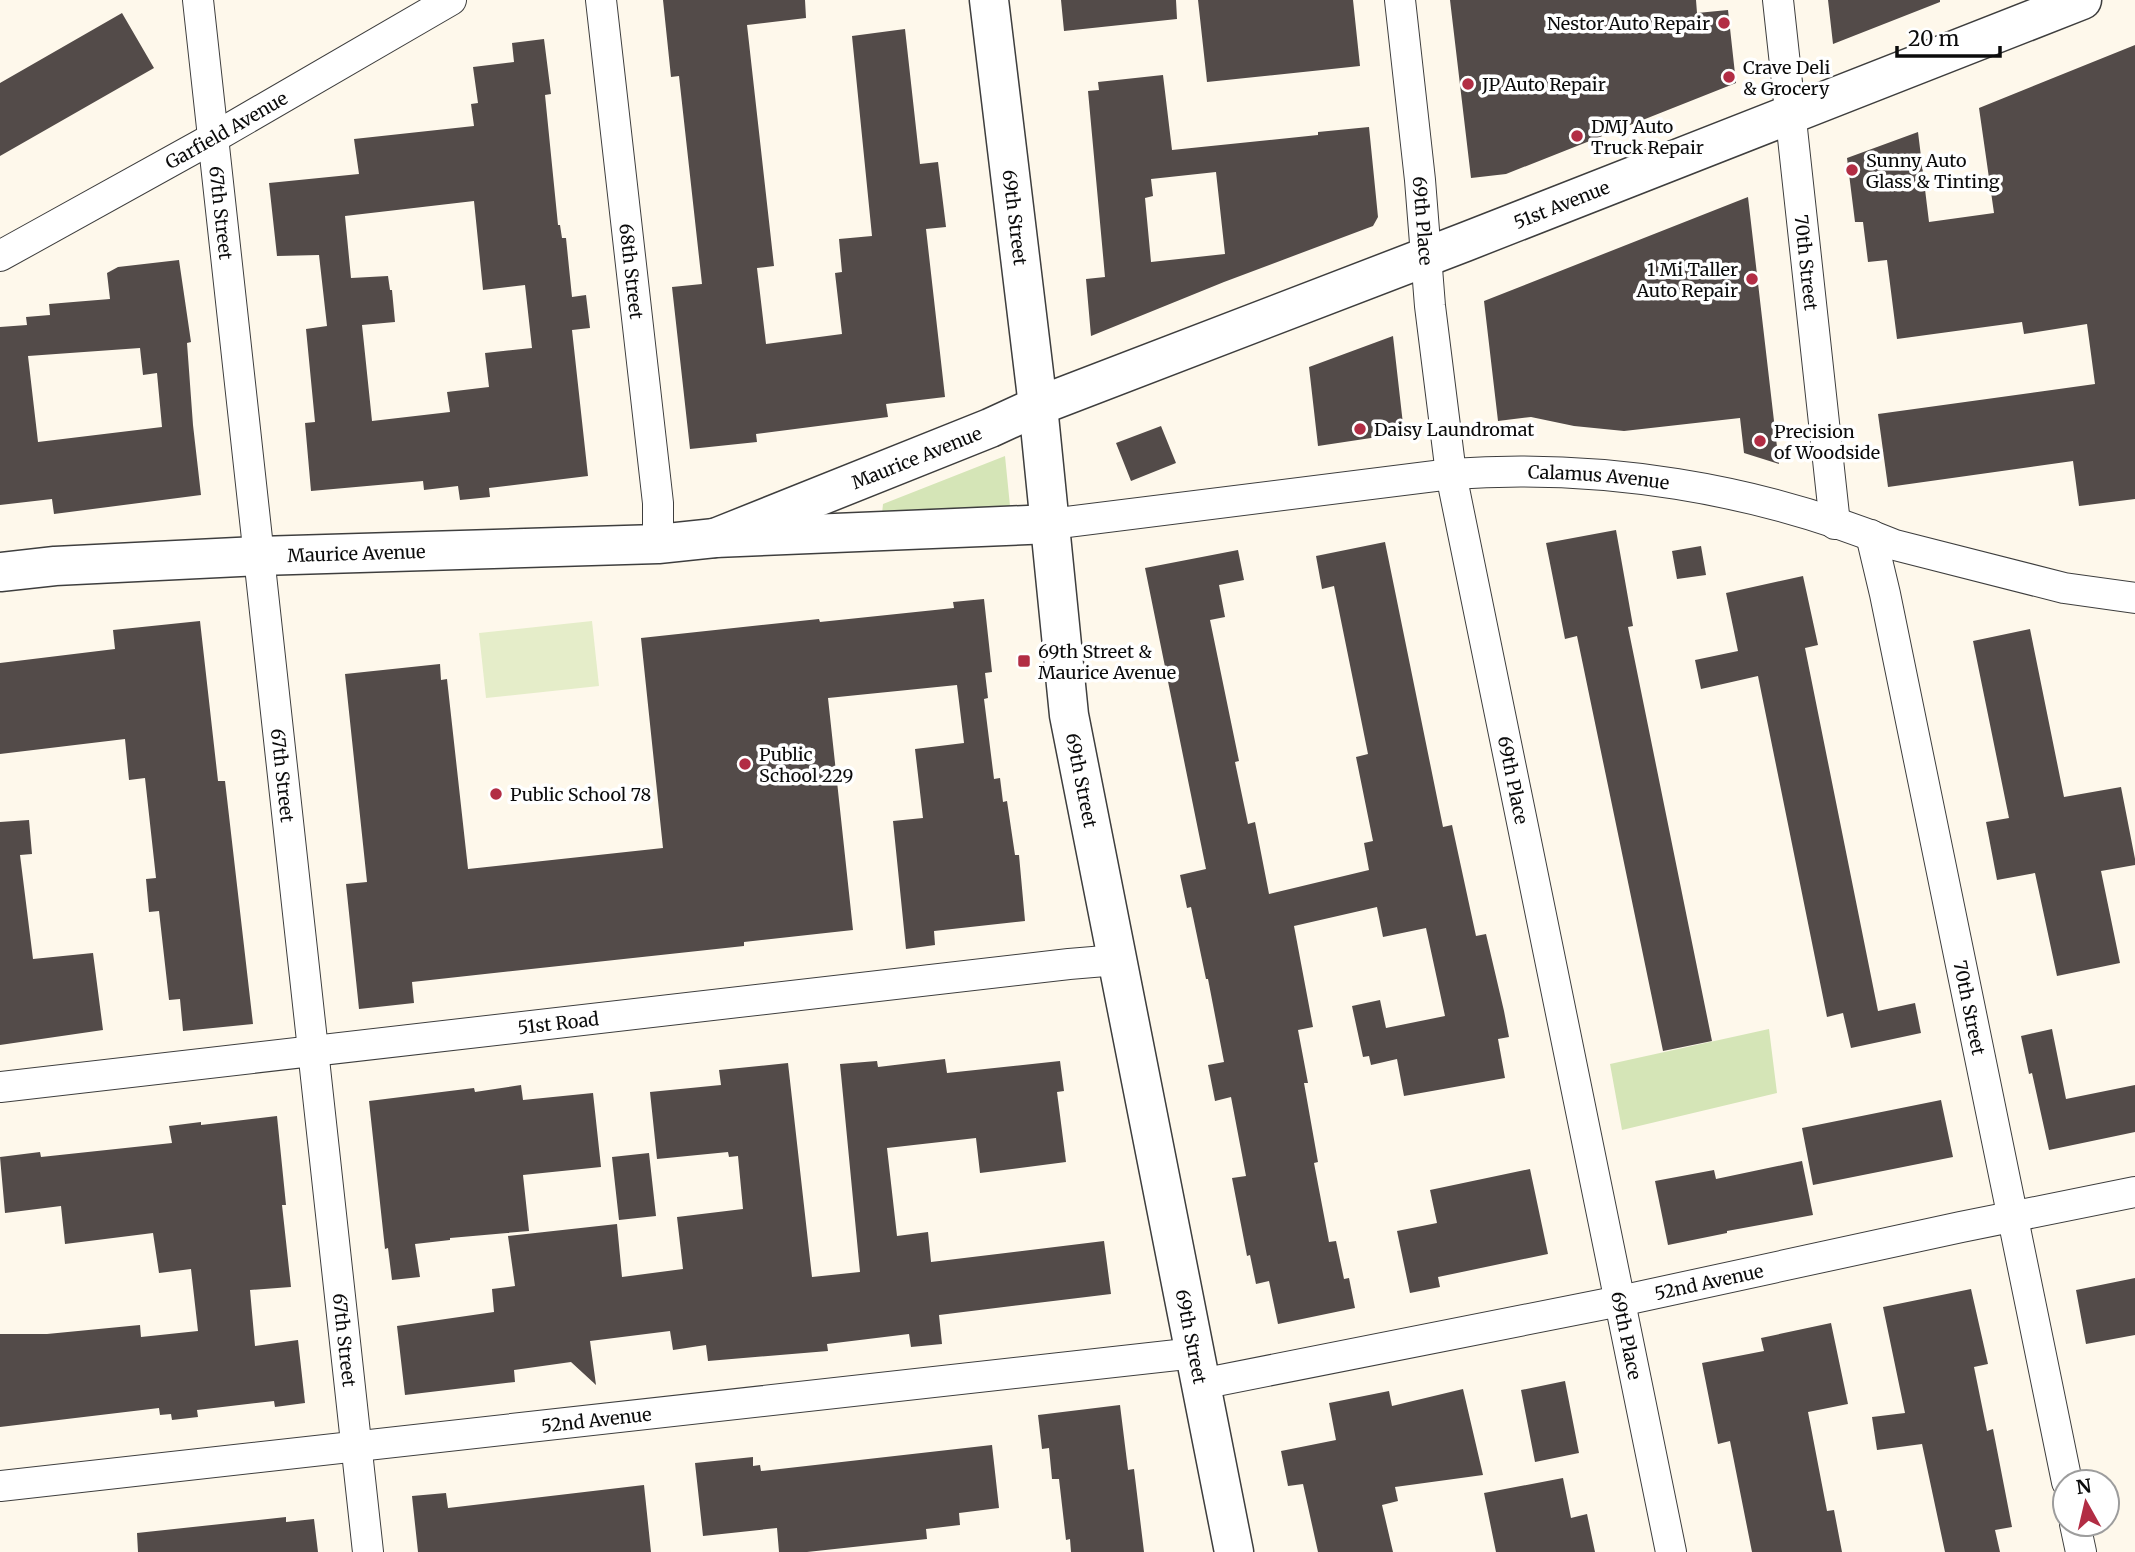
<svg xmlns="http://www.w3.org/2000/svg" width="2135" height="1552" viewBox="0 0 2135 1552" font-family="Merriweather,serif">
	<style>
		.green { fill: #d5e5b7 }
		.pitch { fill: #e5edc9 }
		.building { fill: #534b49; fill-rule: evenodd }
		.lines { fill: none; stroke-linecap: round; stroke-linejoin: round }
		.minor-casing { stroke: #3e3e3e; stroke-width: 32 }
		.tertiary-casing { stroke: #3e3e3e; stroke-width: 41 }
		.minor { stroke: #fff; stroke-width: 30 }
		.tertiary { stroke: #fff; stroke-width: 38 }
		.poi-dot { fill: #b22d44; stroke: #fff; stroke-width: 2.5 }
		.labels { text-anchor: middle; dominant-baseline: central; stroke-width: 7; stroke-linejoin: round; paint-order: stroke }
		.poi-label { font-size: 18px; fill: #0b0b0b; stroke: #fff; text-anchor: start }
		.street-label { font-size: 18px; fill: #0b0b0b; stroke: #fff }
	</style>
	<rect width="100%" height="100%" fill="#fef8eb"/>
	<path class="green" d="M1005 456 1010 506 882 514 883 504Z
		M1769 1029 1777 1093 1622 1130 1610 1064Z"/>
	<path class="pitch" d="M592 621 599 686 486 698 479 633Z"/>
	<path class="building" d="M663 0H805L806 18 747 25 774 266 757 268 766 344 842 334 835 273 842 272 839 239 872 236 852 36 905 29 920 164 938 162 946 227 926 229 945 397 886 404 888 417 756 434 757 442 690 449 672 287 702 284 679 76 671 77Z
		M1061 0H1176L1177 19 1064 31Z
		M1198 0H1353L1360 66 1207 82Z
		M1450 0H1696L1697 13 1728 10 1736 83 1506 174 1471 178Z
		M1828 0H1940V2L1833 44Z
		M122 13 154 68 0 156V83Z
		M544 39 551 94 545 95 558 225H560L562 238H566L572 297 586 295 590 328 572 330 588 476 489 488 490 497 460 500 458 486 424 490 423 481 311 491 305 423 315 422 306 329 327 326 319 255 277 256 269 183 359 174 354 139 474 126 471 104 478 103 473 67 514 62 512 43ZM474 201 483 290 525 285 532 348 485 353 489 387 447 392 450 412 372 421 362 325 395 322 392 290H390L388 276 351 278 345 216Z
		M2135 45V499L2079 506 2073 461 1888 487 1878 414 2095 384 2087 324 2024 334 2022 322 1897 339 1887 260 1868 262 1863 222H1855L1847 158 1918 132 1929 222 1994 213 1979 108Z
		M1163 75 1172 150 1318 135V132L1369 127 1378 217 1373 226 1224 282 1091 336 1086 279 1105 277 1088 91 1099 90 1098 82ZM1216 172 1225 254 1151 262 1145 198 1153 196 1151 179Z
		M1748 197 1779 464 1744 453 1740 418 1624 431 1574 426 1531 417 1498 421 1484 301Z
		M179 260 191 342 187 343 193 425 201 495 54 514 52 499 0 505V327L27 325 26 317 50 315 49 304 110 299 107 273 118 267ZM140 348 143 375 157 373 162 427 38 442 28 356Z
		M1393 336 1404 433 1318 446 1309 367Z
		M1161 426 1176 463 1131 481 1116 443Z
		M1616 530 1633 626 1628 627 1712 1041 1663 1051 1577 636 1565 639 1546 543Z
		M1385 542 1443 827 1452 825 1476 936 1486 934 1504 1011 1509 1037 1498 1039 1505 1078 1404 1096 1397 1059 1371 1065 1369 1056 1363 1057 1352 1006 1380 1000 1386 1028 1445 1016 1426 928 1383 937 1377 907 1294 926 1313 1027 1298 1030 1308 1083H1304L1318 1162 1314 1163 1329 1242 1336 1241 1344 1279 1349 1278 1355 1308 1278 1324 1269 1281 1256 1284 1250 1255 1247 1256 1232 1178 1246 1176 1231 1097 1215 1101 1208 1065 1224 1062 1208 979H1206L1191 907 1187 908 1180 875 1206 869 1145 568 1238 550 1244 580 1219 585 1225 617 1210 620 1239 761 1235 762 1248 824 1255 822 1269 894 1369 870 1364 843 1373 841 1356 757 1368 754 1334 586 1322 589 1316 556Z
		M1701 546 1706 575 1677 579 1672 551Z
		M1803 576 1818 645 1805 648 1878 1011 1915 1003 1921 1033 1851 1048 1843 1013 1827 1017 1758 676 1701 689 1695 660 1738 651 1726 593Z
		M984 599 992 672 985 673 988 698 984 699 994 779 1000 778 1003 802 1007 801 1015 855H1019L1025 921 934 931 935 945 906 949 893 821 923 818 915 749 964 743 957 685 828 698 853 930 744 942V946L412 982 414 1003 359 1009 346 884 367 882 345 674 440 664 441 680 447 679 468 869 663 848 641 638 819 619 820 622 954 608 953 602Z
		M200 621 218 781H225L253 1024 183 1031 180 999 169 1000 159 911 149 912 146 879 156 878 145 778 129 780 125 739 0 754V663L115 649 113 630Z
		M2030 629 2064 797 2121 787 2135 859V865L2101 871 2120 963 2057 976 2035 873 1997 880 1986 822 2009 818 1973 641Z
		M29 820 32 854 20 855 33 959 93 953 103 1030 0 1045V822Z
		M2052 1029 2066 1099 2135 1085V1132L2049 1150 2032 1073 2029 1074 2021 1036Z
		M945 1059 947 1073 1060 1061 1064 1091 1057 1092 1066 1162 980 1173 976 1138 887 1148 897 1236 928 1232 931 1262 1104 1241 1111 1294 939 1315 942 1344 911 1347 909 1334 827 1344 828 1351 708 1361 706 1345 673 1350 670 1331 590 1341 596 1385 571 1362 514 1370 515 1382 405 1395 397 1326 494 1312 492 1289 515 1286 508 1236 617 1224 622 1277 683 1269 677 1217 743 1209 738 1156 729 1157 728 1152 657 1159 650 1092 721 1085 719 1070 788 1063 812 1277 860 1272 840 1064 877 1061 878 1067Z
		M521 1085 523 1100 593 1093 601 1167 523 1175 529 1231 450 1238V1240L415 1244 420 1277 392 1280 388 1248 385 1249 369 1101 474 1088 475 1092Z
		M1941 1100 1953 1157 1813 1185 1802 1128Z
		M277 1116 286 1205H282L291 1287 250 1290 255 1346 298 1340 305 1403 275 1407 274 1401 197 1410 198 1417 172 1420 171 1414 160 1415 159 1408 0 1427V1334H47L140 1325 141 1337 198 1331 191 1269 159 1273 153 1233 65 1244 61 1206 5 1213 0 1157 40 1152 41 1157 172 1143 169 1126 201 1122V1125Z
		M649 1153 656 1216 619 1220 612 1157Z
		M1802 1161 1813 1215 1727 1231V1233L1668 1245 1655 1181 1714 1170 1716 1179Z
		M1530 1169 1548 1254 1438 1277 1440 1287 1410 1293 1397 1231 1437 1223 1430 1190Z
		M2135 1278V1335L2086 1344 2076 1290Z
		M1971 1289 1988 1364 1974 1367 1987 1431 1993 1429 2012 1527 1995 1530 2000 1552H1945L1922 1444 1877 1450 1872 1417 1905 1413 1883 1307Z
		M1831 1323 1848 1404 1808 1412 1827 1511 1834 1510 1842 1552H1752L1730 1441 1718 1444 1702 1363 1764 1351 1761 1338Z
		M1565 1381 1579 1453 1535 1462 1521 1390Z
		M1463 1389 1483 1475 1395 1487 1398 1501 1382 1505 1393 1552H1318L1303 1484 1288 1486 1281 1451 1336 1440 1329 1403 1389 1391 1392 1406Z
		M1120 1405 1128 1470 1134 1469 1144 1552H1071L1070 1539 1066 1540 1059 1479H1052L1049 1448 1042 1449 1038 1415Z
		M992 1445 999 1508 959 1513 960 1525 926 1529 927 1539 807 1552H779L777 1528 703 1536 695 1463 753 1457V1466L760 1465 761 1471Z
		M1563 1478 1571 1518 1587 1514 1595 1552H1496L1484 1493Z
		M644 1485 651 1552H418L412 1496 446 1493 448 1508Z
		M286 1517V1522L314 1519 318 1552H138L137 1533Z"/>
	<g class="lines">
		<g class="minor-casing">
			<g id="minor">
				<path id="s1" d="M198 0 368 1552"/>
				<path id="s2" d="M601 0 658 503V544"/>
				<path id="s3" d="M1400 0 1420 180 1430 306 1451 474 1671 1552"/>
				<path id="s4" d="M1778 0 1835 524"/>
				<path id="s5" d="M0 256 213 138 451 0"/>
				<path id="s6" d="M1051 524 1451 474C1600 463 1757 488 1895 545L2064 588 2135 598"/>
				<path id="s7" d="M1871 535 1885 594 2067 1482"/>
				<path id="s8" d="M0 1087 1069 964 1117 960"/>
				<path id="s9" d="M1201 1384 1620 1301 1961 1227 2135 1192"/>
				<path id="s10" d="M0 1486 1195 1353"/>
				<path d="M2075 1524 2081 1552"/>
			</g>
		</g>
		<g class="tertiary-casing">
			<g id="tertiary">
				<path id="s11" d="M989 0 1038 406 1069 715 1234 1552"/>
				<path id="s12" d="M715 538 990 428 1038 406 1465 242 2082 0"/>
				<path id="s13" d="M0 572 55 566 259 556 658 544 715 538 1051 524"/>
			</g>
		</g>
		<use href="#minor" class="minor"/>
		<use href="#tertiary" class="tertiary"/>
	</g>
	<g class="poi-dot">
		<circle cx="1724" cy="23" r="7"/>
		<circle cx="1729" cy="77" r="7"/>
		<circle cx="1468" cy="84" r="7"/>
		<circle cx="1577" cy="136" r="7"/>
		<circle cx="1852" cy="170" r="7"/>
		<circle cx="1752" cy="279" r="7"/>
		<circle cx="1360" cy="429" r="7"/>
		<circle cx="1760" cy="441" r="7"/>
		<rect x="1017" y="654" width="14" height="14" rx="3.5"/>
		<circle cx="745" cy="764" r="7"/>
		<circle cx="496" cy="794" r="7"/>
	</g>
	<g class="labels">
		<g class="poi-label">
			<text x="1710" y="23" text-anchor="end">Nestor Auto Repair</text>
			<text x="1743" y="67">Crave Deli<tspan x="1743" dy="21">&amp; Grocery</tspan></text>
			<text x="1482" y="84">JP Auto Repair</text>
			<text x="1591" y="126">DMJ Auto<tspan x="1591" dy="21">Truck Repair</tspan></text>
			<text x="1866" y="160">Sunny Auto<tspan x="1866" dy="21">Glass &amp; Tinting</tspan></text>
			<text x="1738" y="269" text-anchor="end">1 Mi Taller<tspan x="1738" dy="21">Auto Repair</tspan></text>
			<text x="1374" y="429">Daisy Laundromat</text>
			<text x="1774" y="431">Precision<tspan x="1774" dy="21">of Woodside</tspan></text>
			<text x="1038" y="651">69th Street &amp;<tspan x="1038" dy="21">Maurice Avenue</tspan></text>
			<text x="759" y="754">Public<tspan x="759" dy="21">School 229</tspan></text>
			<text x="510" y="794">Public School 78</text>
		</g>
		<g class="street-label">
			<text stroke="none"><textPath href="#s5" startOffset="259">Garfield Avenue</textPath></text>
			<text stroke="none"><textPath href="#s12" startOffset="910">51st Avenue</textPath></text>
			<text stroke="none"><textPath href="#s1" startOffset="214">67th Street</textPath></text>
			<text stroke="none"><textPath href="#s11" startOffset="219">69th Street</textPath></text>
			<text stroke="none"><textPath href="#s3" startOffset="222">69th Place</textPath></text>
			<text stroke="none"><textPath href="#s4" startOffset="264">70th Street</textPath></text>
			<text stroke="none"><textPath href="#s2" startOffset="273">68th Street</textPath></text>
			<text stroke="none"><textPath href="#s12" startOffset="217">Maurice Avenue</textPath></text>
			<text stroke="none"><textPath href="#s6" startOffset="551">Calamus Avenue</textPath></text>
			<text stroke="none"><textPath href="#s13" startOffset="357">Maurice Avenue</textPath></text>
			<text stroke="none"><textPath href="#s1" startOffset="780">67th Street</textPath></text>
			<text stroke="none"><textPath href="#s3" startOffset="789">69th Place</textPath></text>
			<text stroke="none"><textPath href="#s11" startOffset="786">69th Street</textPath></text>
			<text stroke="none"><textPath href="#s7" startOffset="483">70th Street</textPath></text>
			<text stroke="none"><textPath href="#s8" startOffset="562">51st Road</textPath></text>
			<text stroke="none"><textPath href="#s9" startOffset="518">52nd Avenue</textPath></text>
			<text stroke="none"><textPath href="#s3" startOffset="1356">69th Place</textPath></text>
			<text stroke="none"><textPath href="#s11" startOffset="1353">69th Street</textPath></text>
			<text stroke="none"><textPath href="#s1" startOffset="1348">67th Street</textPath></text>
			<text stroke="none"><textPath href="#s10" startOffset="600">52nd Avenue</textPath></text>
		</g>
	</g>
	<g transform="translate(2086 1503) rotate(352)"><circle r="33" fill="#ffffff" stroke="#9d9d9d" stroke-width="2"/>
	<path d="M0-5L12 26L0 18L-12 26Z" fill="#b22d44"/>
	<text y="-10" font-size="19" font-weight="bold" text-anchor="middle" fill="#0b0b0b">N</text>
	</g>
	<path d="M1897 46v10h103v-10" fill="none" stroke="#0b0b0b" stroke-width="3.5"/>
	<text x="1908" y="46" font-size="21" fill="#0b0b0b" stroke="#ffffff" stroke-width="5" paint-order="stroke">20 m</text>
</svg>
